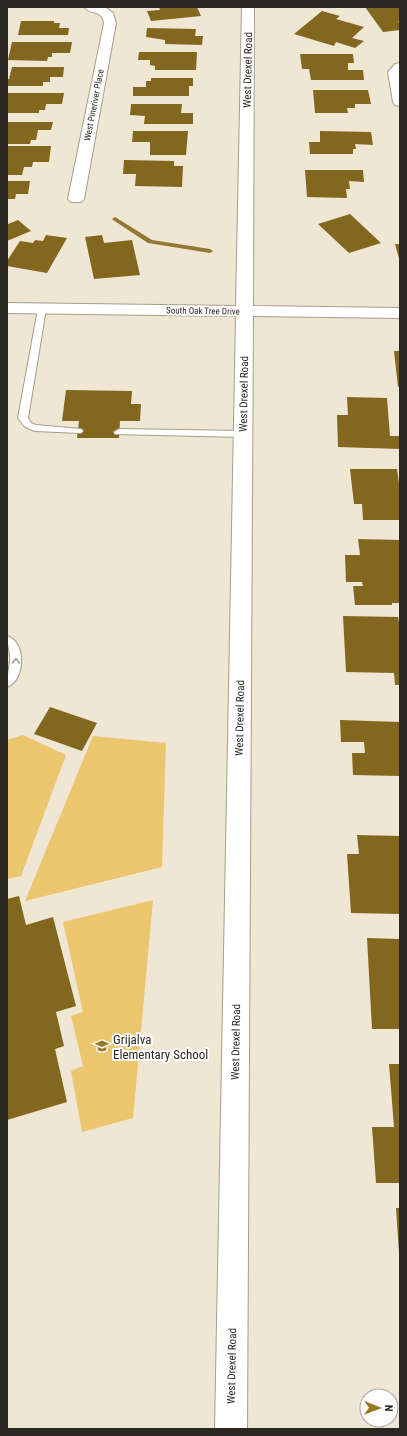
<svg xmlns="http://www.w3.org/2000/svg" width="407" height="1436" viewBox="0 0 407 1436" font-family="'Roboto Condensed',sans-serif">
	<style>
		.green { fill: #ebc66e }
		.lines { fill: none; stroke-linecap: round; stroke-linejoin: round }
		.stream { fill: #937835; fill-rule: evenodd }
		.building { fill: #83671e }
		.service-casing { stroke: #a69e8c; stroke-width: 2 }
		.minor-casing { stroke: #a69e8c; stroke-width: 2 }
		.tertiary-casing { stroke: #a69e8c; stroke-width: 2 }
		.service { fill: #fff; fill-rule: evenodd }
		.minor { fill: #fff; fill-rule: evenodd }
		.tertiary { fill: #fff; fill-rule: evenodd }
		.oneway { stroke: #a09e9b }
		.labels { text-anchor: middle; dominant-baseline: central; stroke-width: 4; stroke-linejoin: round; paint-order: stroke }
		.far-street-label { font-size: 9px; fill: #2b2821; stroke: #fff }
		.street-label { font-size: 11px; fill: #2b2821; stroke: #fff }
		.near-poi-label { font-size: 13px; fill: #2b2821; stroke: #fff; text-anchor: start }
	</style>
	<rect width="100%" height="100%" fill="#efe6d3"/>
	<path class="green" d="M23 735 66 755 21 876 8 879 7 740Z
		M93 736 166 743 162 867 25 901Z
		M153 900 133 1118 82 1132 71 1071 83 1066 71 1016 83 1012 63 922Z"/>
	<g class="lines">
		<path class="stream" d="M115 217 152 240 210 249 213 251 210 253 148 243 113 220 112 219Z"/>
	</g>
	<path class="building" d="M159 7H197L201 16 151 21 147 11 160 10Z
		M365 7H400V21H398L400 24V30L383 32Z
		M322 11 340 16 336 19 364 27 352 38 364 41 355 48 336 42 334 46 294 34Z
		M21 21H54V23H60L59 28H69L68 35H18Z
		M147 28 196 29 195 36H203L202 45 165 44V40L146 37Z
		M12 42H72L70 53H52V57H48L47 61 8 60Z
		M139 52H197L196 70H155V66L150 65V60H138Z
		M300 54H353L354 63H348V70H363L364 80H311L309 69H302Z
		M12 67H64L63 77H50V82H43V86H7V79H9Z
		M151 78H193V86H189V96H133V87H146V81H151Z
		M313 90H368L371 104H355V108H347L348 113H315Z
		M7 93H64L62 104H46L45 110H39V113H7Z
		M131 104H182L181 113H193V124H144L145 116 130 115Z
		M7 122H53L51 130H38L36 140H31L30 144H7Z
		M133 131H188L186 155H150V142H132Z
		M320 131 371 132 373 145 355 144 356 149H353V154H310L309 142H320Z
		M7 146H51L49 162H33L32 167H24L22 175H7Z
		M124 160 174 161V166H183L182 187 135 186 136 174H123Z
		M305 170H363L364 182 349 181 350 189H346L347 198 307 197Z
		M7 181H30L28 194H16L15 199H7Z
		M350 214 381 243 349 253 318 224Z
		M18 220 31 231 7 241V222L8 224Z
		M46 235 67 238 47 273 7 266V261L20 241 33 243 35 240 43 241Z
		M102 235 104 243 132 240 140 275 94 279 85 237Z
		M395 244H400V262Z
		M394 351H400V387H398Z
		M66 390 132 391 131 404H141L140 421H120L119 438H77L79 421H62Z
		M347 397 387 398 390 436H400V449L338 447 337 415H348Z
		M350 469H397L400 490V520H363L362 504H354Z
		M358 539 400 540V603H392V605H355L353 586H363L362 582H346L345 555H360Z
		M343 616 398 617 400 627V685H395L394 673 346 672Z
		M50 707 97 723 82 751 34 734Z
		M340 720 400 722V776L353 775 352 753H365L364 742H341Z
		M357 835 400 836V914L351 913 347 854H359Z
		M19 896 26 925 53 917 76 1006 56 1012 64 1046 55 1049 67 1102 7 1120V899Z
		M367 938 400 939V1029H372Z
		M389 1064H400V1183H376L372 1127H394Z
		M396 1208H400V1253H399Z"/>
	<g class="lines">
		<g class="service-casing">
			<path id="service" d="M42 306 46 309 28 418 31 423 36 425 81 429 83 431 81 433 35 431 25 427 18 418 38 309Z
				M119 429 243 431 248 434 243 437 115 434 114 432Z
				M7 636C27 642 25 681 7 687 7 677 9 670 10 661 11 652 7 644 7 636Z"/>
		</g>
		<g class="minor-casing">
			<path id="minor" d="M84 7H105L113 13 116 23 84 199 81 202H71L68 199 104 23C102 9 90 15 84 7Z
				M400 63V106L395 105 393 102 388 72 395 64Z"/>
		</g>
		<g class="tertiary-casing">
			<path id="tertiary" d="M242 7H254L253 306 400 308V318L253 316 247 1429H215L236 316 7 313V303L236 306Z"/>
		</g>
		<use href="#service" class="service"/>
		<use href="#minor" class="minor"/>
		<use href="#tertiary" class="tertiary"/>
	</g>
	<defs><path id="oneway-chevron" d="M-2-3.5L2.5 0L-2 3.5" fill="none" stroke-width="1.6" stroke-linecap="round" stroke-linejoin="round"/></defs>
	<use class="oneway" href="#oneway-chevron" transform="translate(16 661) rotate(-88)"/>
	<defs>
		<g id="school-bare" transform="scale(1.08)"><path d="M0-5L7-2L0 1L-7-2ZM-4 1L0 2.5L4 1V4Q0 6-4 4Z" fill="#997822" stroke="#fff" stroke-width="2.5" paint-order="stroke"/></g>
	</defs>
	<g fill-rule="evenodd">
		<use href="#school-bare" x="102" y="1046"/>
	</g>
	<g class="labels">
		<g class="far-street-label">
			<text transform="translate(94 105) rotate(-79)">West Pineriver Place</text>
			<text transform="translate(203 311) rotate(1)">South Oak Tree Drive</text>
		</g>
		<g class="street-label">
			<text transform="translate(248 70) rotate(-89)">West Drexel Road</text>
			<text transform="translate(244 394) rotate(-89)">West Drexel Road</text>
			<text transform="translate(240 718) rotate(-89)">West Drexel Road</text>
			<text transform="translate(236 1042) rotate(-89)">West Drexel Road</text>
			<text transform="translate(232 1366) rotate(-89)">West Drexel Road</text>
		</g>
		<g class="near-poi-label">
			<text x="113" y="1039">Grijalva<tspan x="113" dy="15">Elementary School</tspan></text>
		</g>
	</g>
	<rect width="407" height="1436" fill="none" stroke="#2b2821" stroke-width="16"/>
	<g transform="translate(379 1408) rotate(91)"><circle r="19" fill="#ffffff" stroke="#aaa9a6"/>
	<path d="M0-3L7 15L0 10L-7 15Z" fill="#997822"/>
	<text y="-6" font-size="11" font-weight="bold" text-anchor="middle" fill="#2b2821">N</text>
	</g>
</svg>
